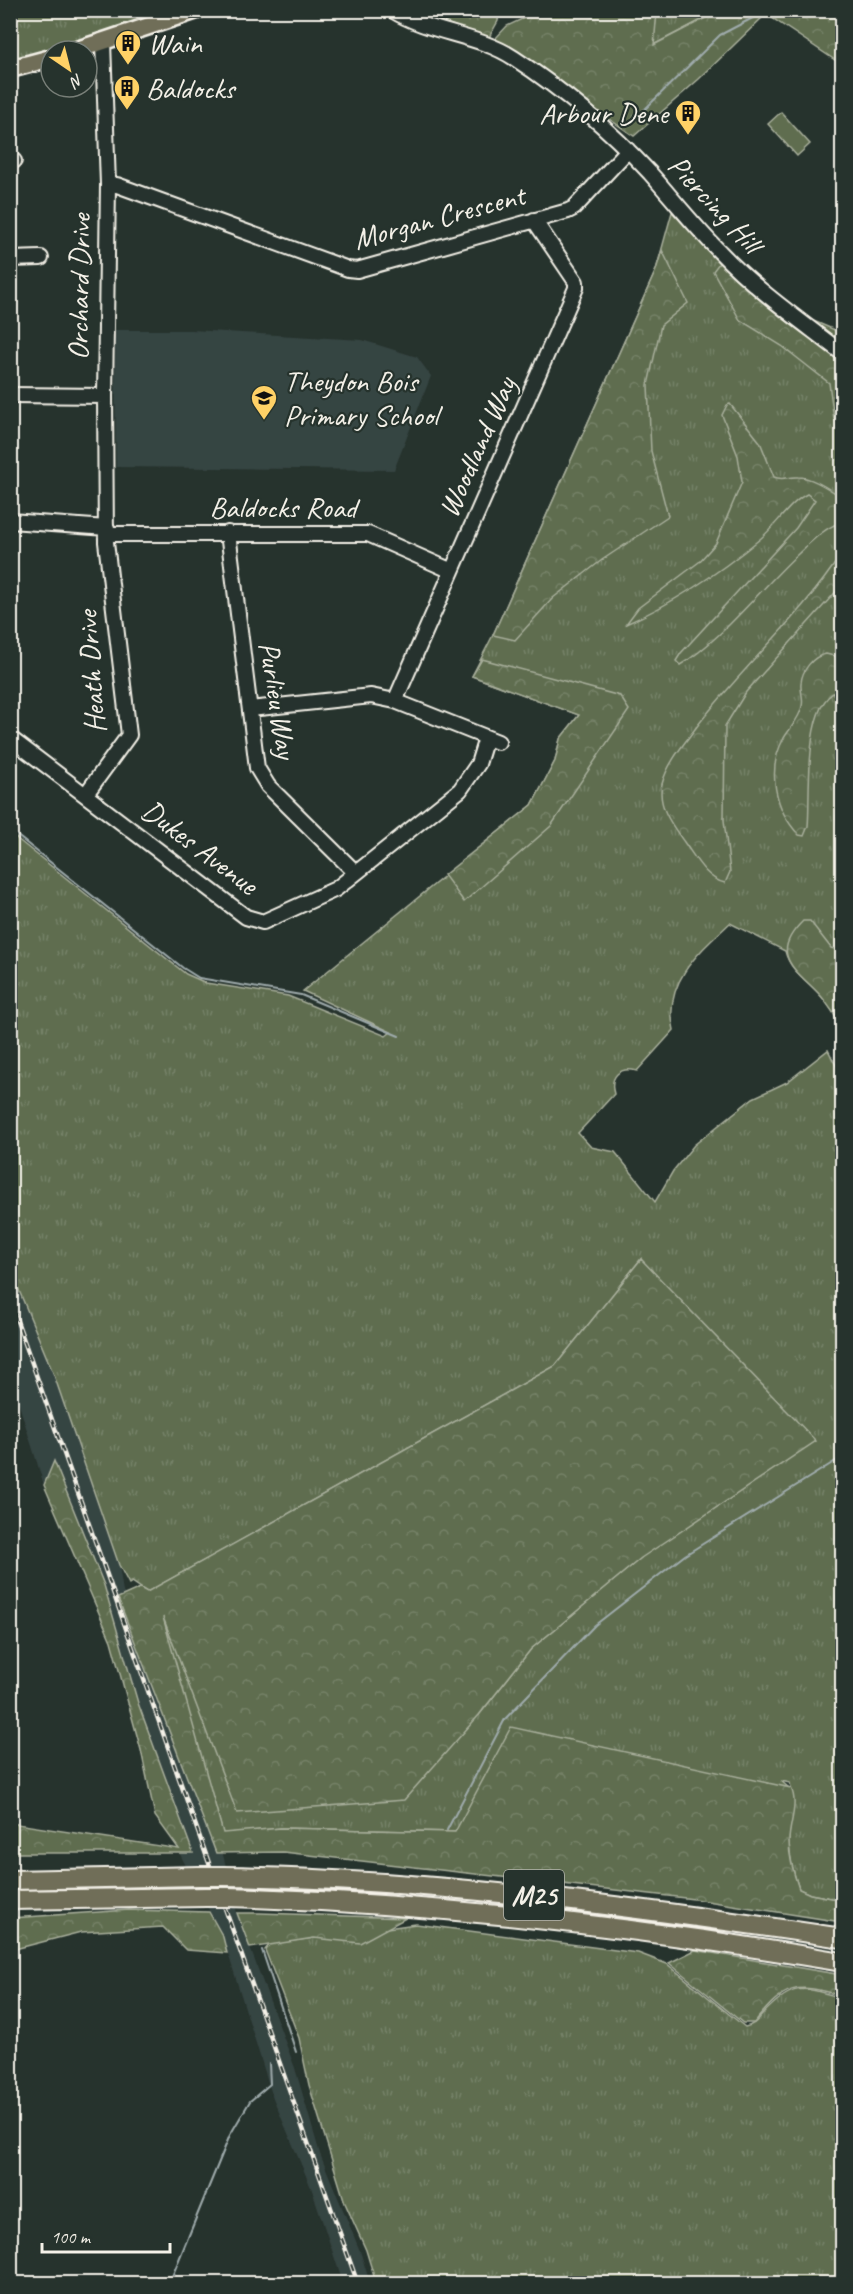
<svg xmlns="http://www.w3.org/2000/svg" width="853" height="2294" viewBox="0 0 853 2294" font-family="Caveat,sans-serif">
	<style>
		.built { fill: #364442 }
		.grass { fill: url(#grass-tufts); stroke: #a9af9c; stroke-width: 1.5 }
		.forest { fill: url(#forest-crowns); stroke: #a9af9c; stroke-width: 1.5 }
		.pitch { fill: #5e6d4f; stroke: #a9af9c; stroke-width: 1.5 }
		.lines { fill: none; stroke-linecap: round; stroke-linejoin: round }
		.stream { stroke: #9fabac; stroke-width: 2 }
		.minor-casing { stroke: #f4f1e8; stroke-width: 18 }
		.major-casing { stroke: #f4f1e8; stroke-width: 21 }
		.highway-casing { stroke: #f4f1e8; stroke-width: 22 }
		.minor { stroke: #26332d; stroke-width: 14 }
		.major { stroke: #706e59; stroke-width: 16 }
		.highway { stroke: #706e59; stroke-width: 18 }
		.rail-casing { stroke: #f4f1e8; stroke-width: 4.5 }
		.rail { stroke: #26332d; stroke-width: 2; stroke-dasharray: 7; stroke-linecap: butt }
		.highway-bridge-casing { stroke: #f4f1e8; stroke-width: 22; stroke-linecap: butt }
		.highway-bridge { stroke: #706e59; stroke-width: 18 }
		.labels { text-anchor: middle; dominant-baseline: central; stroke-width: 4.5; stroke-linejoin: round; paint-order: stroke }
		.shield { fill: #26332d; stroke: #b6b8b0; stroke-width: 1.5 }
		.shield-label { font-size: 28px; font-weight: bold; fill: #f4f1e8 }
		.poi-label { font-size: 30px; fill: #f4f1e8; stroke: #26332d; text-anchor: start }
		.street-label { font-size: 30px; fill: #f4f1e8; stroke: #26332d }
	</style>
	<defs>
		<pattern id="grass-tufts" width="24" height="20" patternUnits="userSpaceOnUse" patternTransform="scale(1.5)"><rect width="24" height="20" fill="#5e6d4f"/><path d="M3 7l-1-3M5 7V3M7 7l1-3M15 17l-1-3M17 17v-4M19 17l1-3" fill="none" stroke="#768268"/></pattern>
		<pattern id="forest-crowns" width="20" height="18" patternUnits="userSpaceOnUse" patternTransform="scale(1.5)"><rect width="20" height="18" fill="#5e6d4f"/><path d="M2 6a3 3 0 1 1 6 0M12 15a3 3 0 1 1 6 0" fill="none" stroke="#768268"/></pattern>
	</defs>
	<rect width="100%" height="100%" fill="#26332d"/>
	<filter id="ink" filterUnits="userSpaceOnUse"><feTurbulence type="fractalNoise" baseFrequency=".0167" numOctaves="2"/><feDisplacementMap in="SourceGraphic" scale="12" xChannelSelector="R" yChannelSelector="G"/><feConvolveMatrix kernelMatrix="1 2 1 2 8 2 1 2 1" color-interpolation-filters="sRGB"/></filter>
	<g filter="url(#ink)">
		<path class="built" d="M115 330H192L362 340 417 357 431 376 394 470 116 467Z
			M10 1271 54 1375 119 1565 123 1592 138 1620 214 1817 237 1913 295 2068 320 2154 360 2251 370 2283H343L312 2190 273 2098 223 1937 159 1814 148 1781 104 1605 44 1485 11 1379Z"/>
		<path class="grass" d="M11 11H182L11 65Z
			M657 11H719L653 45Z
			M672 212 756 303 842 372V1031C836 1018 831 1006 820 995 807 980 790 971 785 951L730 923C700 951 662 983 674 1030L637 1071C619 1066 609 1077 614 1094L578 1133 591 1147 615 1152 655 1202 673 1171 694 1145 753 1098 787 1082 828 1050 842 1077V1900L810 1894 799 1889C794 1875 790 1859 789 1843 788 1822 797 1804 790 1783L781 1781 788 1787 781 1790 455 1832 281 1828 223 1834 159 1607 479 1715 531 1649 641 1558V1259L555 1366 147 1592 132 1582 129 1584 119 1565 54 1375 11 1271V834L186 974 206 983 288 996 386 1036 391 1032 303 991 532 805 555 761 560 739 579 715 472 676 493 635 656 270Z
			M416 1924 638 1953 667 1964 745 2027C755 2025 757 2020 763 2014 794 1981 803 1987 842 1998V2283H376L366 2250 345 2203 309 2085 299 2038 265 1950 270 1944 314 1938 359 1940 387 1928Z"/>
		<path class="forest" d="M416 11H499L498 21 488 39Z
			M539 11H657L654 45 719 11H842V52L835 60 766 14 699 79 634 136 494 40 507 26Z
			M662 250 688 303 661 325 648 385 651 451 668 516 602 560 553 598 515 640 493 635 656 270Z
			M722 259 804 317 842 333V424L834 419 829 383 782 346 740 320 713 271Z
			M730 404 760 442 774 477C783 481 789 476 798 477 813 477 830 490 842 497V522C825 527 811 542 798 554 763 586 719 643 680 665L676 661 681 653 796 528 815 500 807 494C789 503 776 526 760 539 720 572 674 603 626 624L638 608 699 562 716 543 742 482 738 456 722 415 727 405Z
			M842 553V585L746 692 725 726 724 820 730 872 725 883C706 879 695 857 684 842 672 825 657 806 662 784 667 764 683 745 695 729 741 668 801 617 842 553Z
			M826 654 842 658V690C802 695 811 796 808 826L804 836 799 835C775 810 766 770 784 738 790 728 800 718 802 706 804 698 800 691 801 683 802 670 813 656 826 654Z
			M482 659 620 696 629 710 551 826 464 902 444 875 532 805 555 761 560 739 579 715 472 676Z
			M803 921H810L831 948 842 951V1016L838 1018C832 1012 827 1003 821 996 797 970 767 956 803 921Z
			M641 1259 816 1441 641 1558 531 1649 479 1715 404 1800 237 1813 163 1617 223 1833 281 1828 455 1832 511 1727 791 1788C799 1805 789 1824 789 1841 789 1857 794 1875 799 1889L810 1894 842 1900V1922L694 1899 283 1852 216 1853 118 1598 140 1588 147 1592 555 1366Z
			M54 1461 104 1585 138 1703 193 1853H11V1823L179 1849 155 1816 141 1750 111 1641 44 1485Z
			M129 1910 209 1912 223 1937 227 1953 186 1950 163 1927 81 1932 11 1950V1918Z
			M237 1913H260L406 1918 360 1943 314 1938 250 1948Z
			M695 1950 842 1975V1996C796 1983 786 1983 754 2023H743L669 1963Z"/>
		<path class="pitch" d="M781 112 810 144 797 156 768 124Z"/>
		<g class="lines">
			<path class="stream" d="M638 116 720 35 768 10
				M10 830 183 968 199 978 301 995 399 1036
				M447 1830 505 1719 595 1625 685 1555 842 1457
				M262 1950 296 2052
				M169 2284 230 2135 250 2101 270 2084 269 2063"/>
			<g class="minor-casing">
				<path id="minor" d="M392 10C430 34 478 34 514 58 563 90 610 130 650 173 673 199 695 227 720 252 756 290 801 321 842 353
					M10 161H14
					M108 185H117L348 269 357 270 568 211 574 208 628 150
					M10 259 41 258
					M10 395 105 396
					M10 521 107 528
					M228 533 257 768 268 786 356 873
					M106 534H368L452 571
					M395 701 576 288V282L534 220
					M250 709 371 696 395 701 498 742
					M10 738 246 917 263 922 336 889 460 790 478 764 486 738
					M86 794 129 735 106 542 105 396 108 185 103 42"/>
			</g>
			<g class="major-casing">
				<path id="major" d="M74 51 197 10
					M10 69 51 58"/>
			</g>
			<g class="highway-casing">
				<path id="highway" d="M223 1876C431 1879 637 1907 842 1938
					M10 1880 199 1876
					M226 1897C434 1903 638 1927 842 1962
					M10 1900 206 1897"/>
			</g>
			<use href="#minor" class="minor"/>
			<use href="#major" class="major"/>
			<use href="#highway" class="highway"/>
			<g class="rail-casing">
				<path id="rail" d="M10 1301 358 2284"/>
			</g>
			<use href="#rail" class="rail"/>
			<g class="highway-bridge-casing">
				<path id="highway-bridge" d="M199 1876H223
					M206 1897H226"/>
			</g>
			<use href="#highway-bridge" class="highway-bridge"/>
		</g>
	</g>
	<defs>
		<g id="building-pin" transform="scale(1.35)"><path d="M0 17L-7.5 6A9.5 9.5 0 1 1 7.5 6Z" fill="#ffd166" stroke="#26332d"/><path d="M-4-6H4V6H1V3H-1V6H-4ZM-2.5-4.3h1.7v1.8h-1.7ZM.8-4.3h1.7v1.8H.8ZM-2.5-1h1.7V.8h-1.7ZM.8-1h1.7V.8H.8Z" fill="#111"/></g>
		<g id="school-pin" transform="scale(1.35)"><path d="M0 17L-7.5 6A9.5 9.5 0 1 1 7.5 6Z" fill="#ffd166" stroke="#26332d"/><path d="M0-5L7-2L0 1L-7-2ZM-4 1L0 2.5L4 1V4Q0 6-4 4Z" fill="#111"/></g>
	</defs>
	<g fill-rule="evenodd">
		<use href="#building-pin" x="128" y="43"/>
		<use href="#building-pin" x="127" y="88"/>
		<use href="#building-pin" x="688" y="113"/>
		<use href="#school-pin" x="264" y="398"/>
	</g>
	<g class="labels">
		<rect class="shield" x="504" y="1870" width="60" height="50" rx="4.5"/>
		<g class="shield-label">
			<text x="534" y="1895">M25</text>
		</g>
		<g class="poi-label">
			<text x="148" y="43">Wain</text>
			<text x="146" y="88">Baldocks</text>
			<text x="668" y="113" text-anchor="end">Arbour Dene</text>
			<text x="284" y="381">Theydon Bois<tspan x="284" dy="34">Primary School</tspan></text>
		</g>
		<g class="street-label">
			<text transform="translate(715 204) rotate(47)">Piercing Hill</text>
			<text transform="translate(439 217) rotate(-15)">Morgan Crescent</text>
			<text transform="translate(79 287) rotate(-89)">Orchard Drive</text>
			<text transform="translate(477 447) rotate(-66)">Woodland Way</text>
			<text x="283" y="507">Baldocks Road</text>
			<text transform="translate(91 672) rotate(-94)">Heath Drive</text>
			<text transform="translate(278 700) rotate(81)">Purlieu Way</text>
			<text transform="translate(200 847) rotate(37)">Dukes Avenue</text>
		</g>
	</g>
	<rect width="853" height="2294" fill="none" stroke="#26332d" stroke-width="36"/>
	<rect x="18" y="18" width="817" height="2258" fill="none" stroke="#f4f1e8" stroke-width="2" filter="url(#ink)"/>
	<g transform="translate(69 69) rotate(145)"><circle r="28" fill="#26332d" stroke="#787f78" stroke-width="1.5"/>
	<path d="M0-4.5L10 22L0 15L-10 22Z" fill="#ffd166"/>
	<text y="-9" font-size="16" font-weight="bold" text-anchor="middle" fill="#f4f1e8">N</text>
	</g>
	<path d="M42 2243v9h128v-9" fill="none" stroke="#f4f1e8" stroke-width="3"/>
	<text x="51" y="2243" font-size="18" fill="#f4f1e8" stroke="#26332d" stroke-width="4.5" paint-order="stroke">100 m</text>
</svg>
